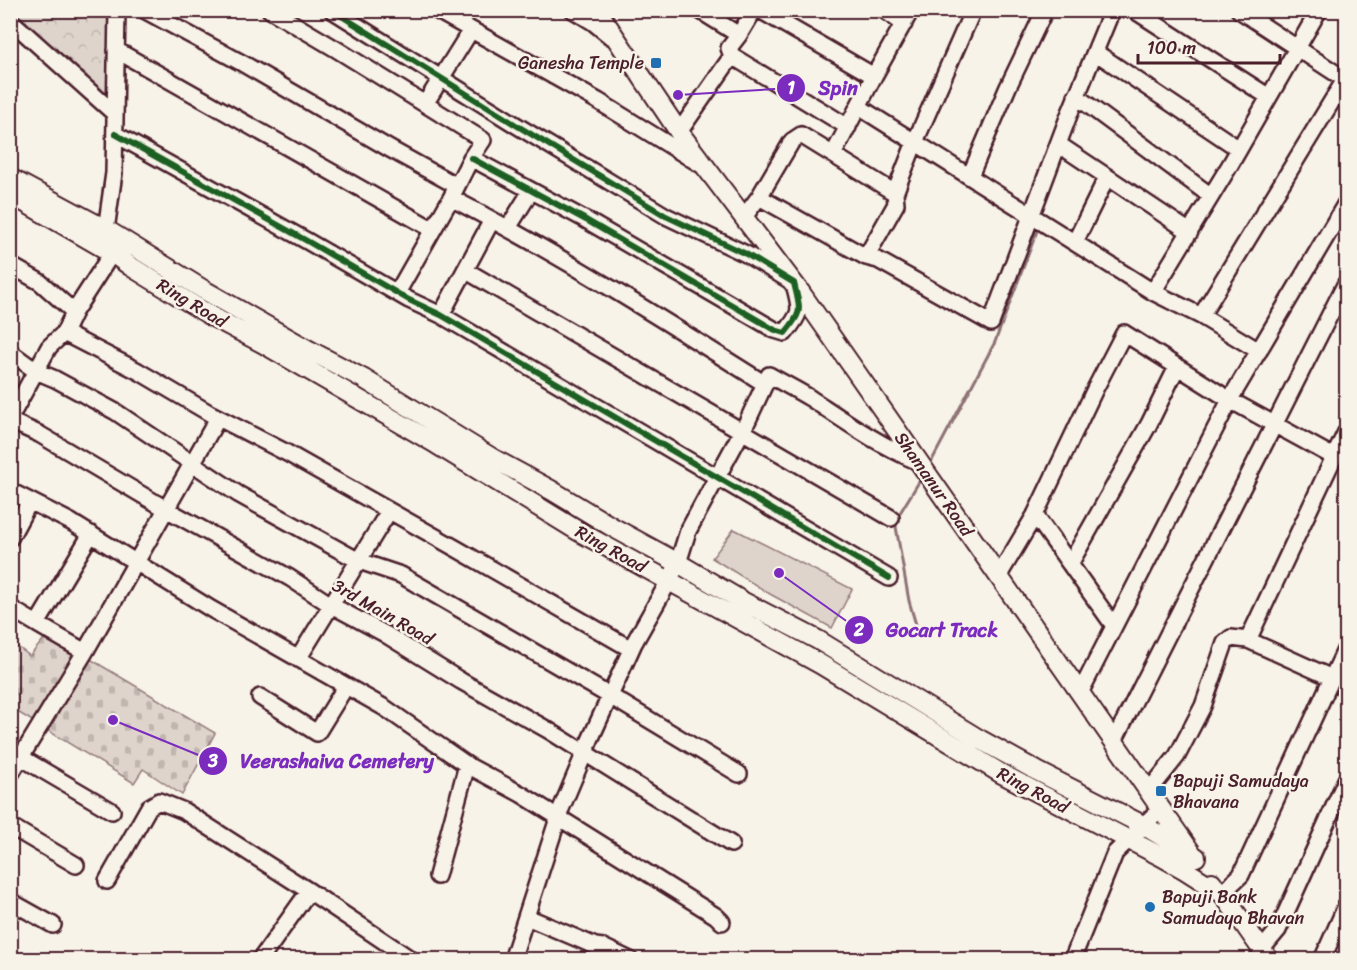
<svg xmlns="http://www.w3.org/2000/svg" width="1357" height="970" viewBox="0 0 1357 970" font-family="Sriracha,sans-serif">
	<style>
		.forest { fill: url(#forest-crowns); stroke: #947a7c; stroke-width: 1.5 }
		.cemetery { fill: url(#cemetery-stones); stroke: #947a7c; stroke-width: 1.5 }
		.pitch { fill: #ded4cc; stroke: #947a7c; stroke-width: 1.5 }
		.lines { fill: none; stroke-linecap: round; stroke-linejoin: round }
		.stream { stroke: #8e7275; stroke-width: 3 }
		.minor-casing { stroke: #4a1f2b; stroke-width: 20 }
		.major-casing { stroke: #4a1f2b; stroke-width: 22 }
		.minor { stroke: #f7f3e8; stroke-width: 15 }
		.major { stroke: #f7f3e8; stroke-width: 18 }
		.cycleway-casing { stroke: #f7f3e8; stroke-width: 10 }
		.cycleway { stroke: #1b5e20; stroke-width: 6 }
		.poi-dot { fill: #1f6fb2; stroke: #f7f3e8; stroke-width: 2 }
		.labels { text-anchor: middle; dominant-baseline: central; stroke-width: 5; stroke-linejoin: round; paint-order: stroke }
		.poi-label { font-size: 18px; fill: #4a1f2b; stroke: #f7f3e8; text-anchor: start }
		.street-label { font-size: 18px; fill: #4a1f2b; stroke: #f7f3e8 }
		.leader { fill: none; stroke: #7b2cbf; stroke-width: 2 }
		.callout-dot { fill: #7b2cbf; stroke: #f7f3e8; stroke-width: 2 }
		.mark-label { font-size: 18px; text-anchor: middle; font-weight: bold; fill: #fff }
		.callout-label { font-size: 20px; text-anchor: middle; font-weight: bold; fill: #7b2cbf; stroke: #f7f3e8; stroke-width: 5; stroke-linejoin: round; paint-order: stroke }
	</style>
	<defs>
		<pattern id="forest-crowns" width="20" height="18" patternUnits="userSpaceOnUse" patternTransform="scale(1.5)"><rect width="20" height="18" fill="#ded4cc"/><path d="M2 6a3 3 0 1 1 6 0M12 15a3 3 0 1 1 6 0" fill="none" stroke="#c0b6af"/></pattern>
		<pattern id="cemetery-stones" width="16" height="16" patternUnits="userSpaceOnUse" patternTransform="scale(1.5)"><rect width="16" height="16" fill="#ded4cc"/><path d="M2 7V4a2 2 0 0 1 4 0v3zM10 15v-3a2 2 0 0 1 4 0v3z" fill="#c0b6af"/></pattern>
	</defs>
	<rect width="100%" height="100%" fill="#f7f3e8"/>
	<filter id="ink" filterUnits="userSpaceOnUse"><feTurbulence type="fractalNoise" baseFrequency=".0167" numOctaves="2"/><feDisplacementMap in="SourceGraphic" scale="12" xChannelSelector="R" yChannelSelector="G"/><feConvolveMatrix kernelMatrix="1 2 1 2 8 2 1 2 1" color-interpolation-filters="sRGB"/></filter>
	<g filter="url(#ink)">
		<path class="forest" d="M11 11H109L108 98Z"/>
		<path class="cemetery" d="M48 634 215 733 182 795 143 769 134 783 11 708V642L30 656Z"/>
		<path class="pitch" d="M734 529 852 589 832 628 770 594 712 558Z"/>
		<g class="lines">
			<path class="stream" d="M929 466 995 342 1037 231
				M919 635 909 601 895 521 922 477"/>
			<g class="minor-casing">
				<path id="minor" d="M144 10 242 63 390 149 457 186
					M270 10 336 49 483 140 471 158 451 198 397 293
					M332 10 516 125 666 216 746 254 794 283C800 310 804 310 785 333L775 330 586 220 471 158
					M436 10 598 101 700 164
					M573 10 593 22 610 36
					M699 10 739 35 754 10
					M760 10 874 76 833 155
					M884 10 904 24
					M1134 10 1269 97
					M1239 10 1346 80
					M10 20 115 114
					M739 35 729 48 732 56 848 127
					M116 50 432 229
					M1095 52 1239 149
					M874 76 911 10
					M1076 96 1211 196
					M425 104 471 30
					M859 107 1153 292 1201 316 1259 351
					M679 132 732 56
					M115 134 307 241 409 300 441 315 889 578
					M1058 144 1190 232
					M970 176 1008 87 1045 10
					M759 197 866 257 896 204 895 193
					M451 198C559 254 662 319 765 384
					M744 217 759 197 792 141 801 135 895 193 915 142 973 10
					M508 228 531 191
					M1075 242 1107 177
					M866 257 878 260 991 323 1069 115 1112 10
					M10 265 40 282 74 312
					M465 270 891 518
					M1153 292 1230 165 1319 10
					M441 315 492 220
					M1201 316 1346 78
					M64 333 138 371 211 414 287 453 457 549 631 649
					M10 352 36 371 55 379 116 412 238 494 359 561 401 575 610 696 739 774
					M10 418 49 347 64 333 74 312 112 253 105 237 114 173 117 10
					M10 421 39 434 166 509 290 578 331 605 385 634 461 681 548 730 731 844
					M1334 457 1346 432
					M10 491 71 522 211 609 385 708 467 765 521 794 558 817 716 916 722 922
					M1035 515 1114 626
					M10 538 30 501
					M1070 564 1149 424 1177 367
					M998 577 1035 515 1095 389 1124 333 1230 400 1334 457 1248 640 1332 678 1346 648
					M10 608 37 624 91 534
					M37 624 85 652 218 418
					M298 659 389 511
					M1081 691 1232 396 1346 203
					M260 697 317 733 346 686
					M1114 741 1346 283
					M10 751 112 811
					M10 775 85 652
					M1149 791 1177 756 1203 706 1225 643 1231 638 1248 640
					M10 826 76 865
					M437 876 467 765
					M107 881 149 807 159 801 184 811 309 891 412 960
					M1222 893 1241 875 1332 678
					M10 901 53 925
					M527 917 595 946 603 947 630 960
					M1262 949 1278 930 1346 780
					M260 960 309 891
					M512 960 561 809 590 740 634 643 669 581 678 563 688 531 747 422 769 375C783 383 797 390 810 398 845 421 880 446 919 462
					M1072 960 1115 853 1161 808
					M1322 960 1346 906"/>
			</g>
			<g class="major-casing">
				<path id="major" d="M597 10 679 132 801 293 1191 852
					M10 178 107 230 204 290 309 350 364 379 494 459 551 490 614 528 678 563 744 602 818 640 979 739 1037 771 1143 825 1196 857
					M10 194 112 253 130 266 211 316 262 343 436 444 578 531 820 664 1002 774 1160 856 1185 870 1218 891
					M1212 882 1218 891 1222 893 1269 960"/>
			</g>
			<use href="#minor" class="minor"/>
			<use href="#major" class="major"/>
			<g class="cycleway-casing">
				<path id="cycleway" d="M332 10 516 125 666 216 746 254 794 283C800 310 804 310 785 333L775 330 586 220 471 158
					M115 134 307 241 409 300 441 315 889 578"/>
			</g>
			<use href="#cycleway" class="cycleway"/>
		</g>
	</g>
	<g class="poi-dot">
		<rect x="650" y="57" width="12" height="12" rx="3"/>
		<rect x="1155" y="785" width="12" height="12" rx="3"/>
		<circle cx="1150" cy="907" r="6"/>
	</g>
	<g class="labels">
		<g class="poi-label">
			<text x="644" y="63" text-anchor="end">Ganesha Temple</text>
			<text x="1173" y="781">Bapuji Samudaya<tspan x="1173" dy="21">Bhavana</tspan></text>
			<text x="1162" y="897">Bapuji Bank<tspan x="1162" dy="21">Samudaya Bhavan</tspan></text>
		</g>
		<g class="street-label">
			<text transform="translate(192 303) rotate(31)">Ring Road</text>
			<text transform="translate(934 484) rotate(55)">Shamanur Road</text>
			<text transform="translate(611 549) rotate(29)">Ring Road</text>
			<text transform="translate(383 612) rotate(30)">3rd Main Road</text>
			<text transform="translate(1033 790) rotate(28)">Ring Road</text>
		</g>
	</g>
	<path class="leader" d="M678 95L791 88M779 573L859 630M113 720L213 761"/>
	<g class="callout-dot">
		<circle cx="678" cy="95" r="6"/>
		<circle cx="779" cy="573" r="6"/>
		<circle cx="113" cy="720" r="6"/>
		<circle cx="791" cy="88" r="15"/>
		<circle cx="859" cy="630" r="15"/>
		<circle cx="213" cy="761" r="15"/>
	</g>
	<g class="mark-label">
		<text x="791" y="94">1</text>
		<text x="859" y="636">2</text>
		<text x="213" y="767">3</text>
	</g>
	<g class="callout-label">
		<text x="838" y="95">Spin</text>
		<text x="942" y="637">Gocart Track</text>
		<text x="337" y="768">Veerashaiva Cemetery</text>
	</g>
	<rect width="1357" height="970" fill="none" stroke="#f7f3e8" stroke-width="36"/>
	<rect x="18" y="18" width="1321" height="934" fill="none" stroke="#4a1f2b" stroke-width="2" filter="url(#ink)"/>
	<path d="M1138 54v9h142v-9" fill="none" stroke="#4a1f2b" stroke-width="3"/>
	<text x="1147" y="54" font-size="18" fill="#4a1f2b" stroke="#f7f3e8" stroke-width="4.5" paint-order="stroke">100 m</text>
</svg>
